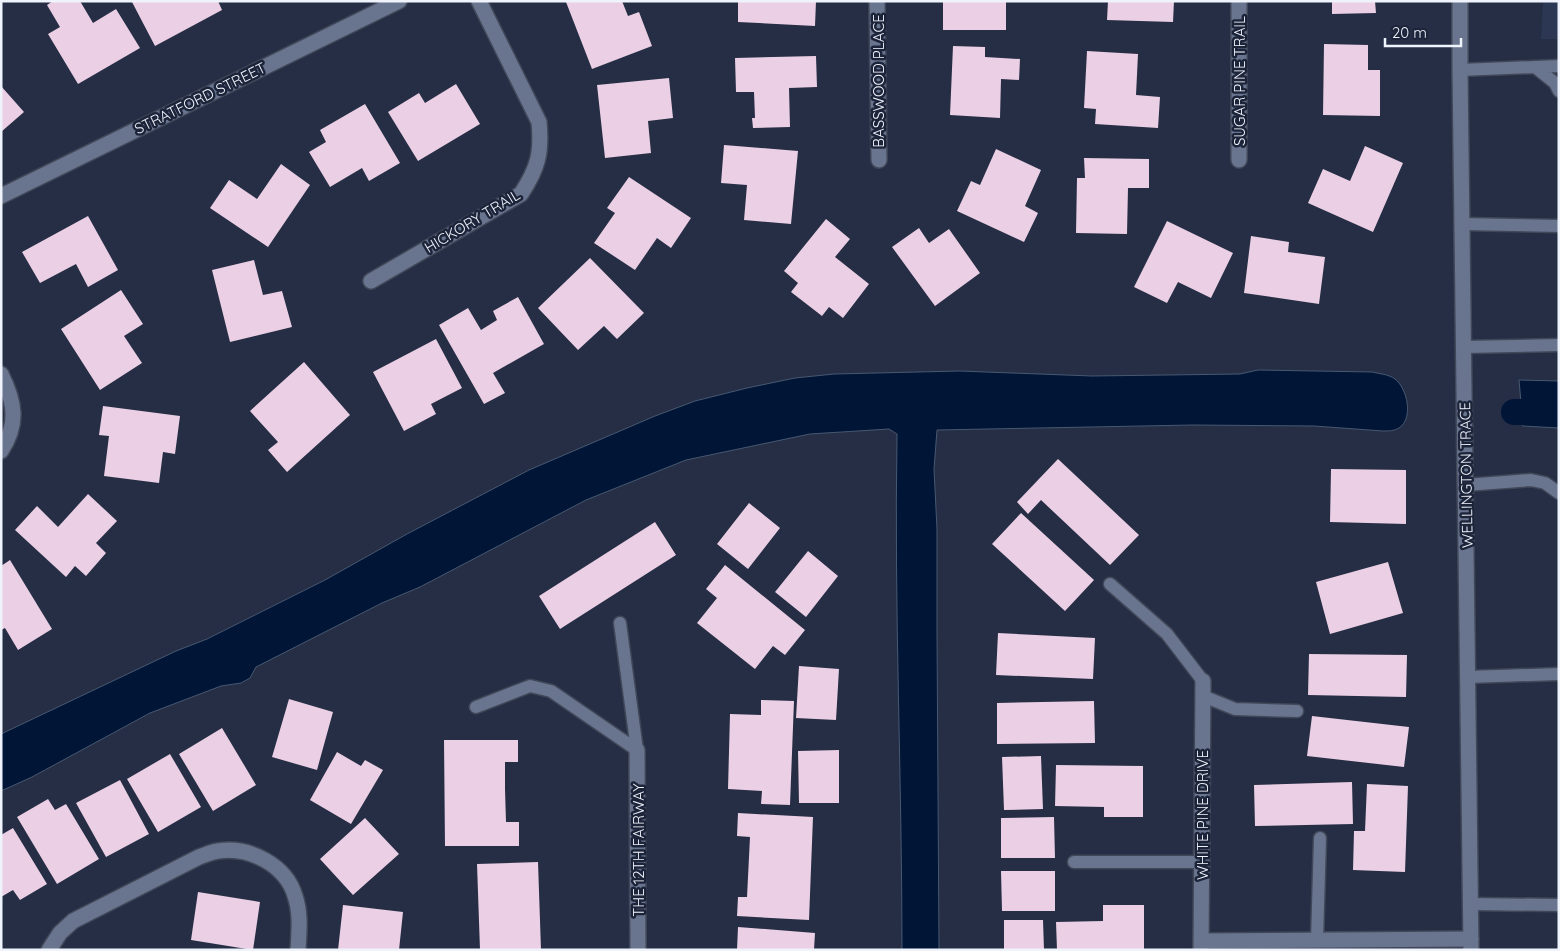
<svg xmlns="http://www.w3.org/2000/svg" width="1560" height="951" viewBox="0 0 1560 951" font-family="Quicksand,sans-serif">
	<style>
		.built { fill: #2b3753 }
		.water { fill: #011636; stroke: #485871 }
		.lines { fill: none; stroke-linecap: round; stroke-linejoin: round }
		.canal { stroke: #011636; stroke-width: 26 }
		.building { fill: #ebcfe4 }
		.lane-casing { stroke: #404758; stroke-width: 15 }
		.street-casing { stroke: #404758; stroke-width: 18 }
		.secondary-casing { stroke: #404758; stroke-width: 18 }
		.lane { stroke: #69748e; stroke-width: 12 }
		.street { stroke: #69748e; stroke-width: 15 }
		.secondary { stroke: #69748e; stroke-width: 15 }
		.labels { text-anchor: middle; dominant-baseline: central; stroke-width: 5; stroke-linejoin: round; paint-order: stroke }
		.street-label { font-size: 15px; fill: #eff3fc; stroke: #1c243a }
	</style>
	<rect width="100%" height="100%" fill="#252e45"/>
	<path class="built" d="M1543 1H1559V39H1541Z"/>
	<path class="water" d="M1258 370 1372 372C1380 374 1388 374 1395 379 1407 388 1414 418 1399 428 1394 431 1389 431 1383 431L1314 426 1193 425 937 430 934 469 937 529V631L939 950H902C902 779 894 608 897 437V434L889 429 810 434 686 460 586 500 420 587 382 603 256 667 250 678 241 683 221 686 150 713 32 777 1 791V734L176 651 207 639 325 580 407 534 529 470 655 416 695 401 747 388 795 378 834 374 959 371 1092 376 1240 374Z
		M1519 380 1559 381V428L1523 426Z"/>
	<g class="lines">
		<path class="canal" d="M1514 412H1559"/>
	</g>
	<path class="building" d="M53 1H80L93 23 116 9 140 48 78 84 48 34 60 27 47 5Z
		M134 1H218L222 10 155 46 132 2Z
		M569 1H622L628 16 639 12 652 46 592 69 566 2Z
		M738 1H816L815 26 738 22Z
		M943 1H1006V30H943Z
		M1108 1H1174L1173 22 1107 20Z
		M1332 1H1375L1376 13 1332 14Z
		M1324 44 1368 45V70H1380V116L1323 115Z
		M953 46 985 47V57L1020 59 1019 80 1001 79 1000 118 950 115Z
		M1087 51 1138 54 1136 95 1160 97 1158 128 1095 124 1096 109 1084 108Z
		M816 56 817 87 789 88 790 127 753 128 752 118H755L754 92H736L735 58Z
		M669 78 673 118 648 121 651 153 605 158 597 85Z
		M456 84 480 124 418 161 388 112 419 93 425 103Z
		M1 86 24 112 1 132Z
		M365 104 400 163 369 181 362 168 330 187 309 152 326 142 320 130Z
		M724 145 798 151 791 224 744 220 747 185 721 183Z
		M1365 146 1403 163 1373 232 1308 203 1323 169 1350 181Z
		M996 149 1041 170 1025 206 1038 213 1024 242 957 211 971 181 980 185Z
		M1084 158 1149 159V188H1128L1127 234 1076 233 1077 178H1085Z
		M281 164 310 185 268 247 210 208 229 180 257 199Z
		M629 177 691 218 671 248 657 238 635 270 594 243 615 213 607 208Z
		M88 216 118 270 88 287 76 264 40 283 22 252Z
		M826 219 850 239 835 257 869 284 843 318 829 307 822 316 791 292 798 283 784 271Z
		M1167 221 1233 253 1211 298 1178 282 1167 303 1134 287Z
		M919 228 929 243 949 229 980 273 935 306 892 247Z
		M1251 236 1289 242 1288 252 1325 257 1319 304 1244 293Z
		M590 258 644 313 617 339 604 326 578 350 538 308Z
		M254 260 263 295 282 291 292 327 230 342 212 270Z
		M121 290 143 324 124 336 142 363 100 390 61 329Z
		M518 297 544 344 493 373 505 393 484 404 439 325 468 308 481 330 497 320 493 311Z
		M436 339 462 388 431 404 436 414 404 431 373 372Z
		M304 362 350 415 287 472 268 450 278 442 250 411Z
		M103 406 180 416 175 454 163 452 159 483 104 476 109 436 99 435Z
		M1058 459 1139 535 1110 565 1041 500 1028 514 1017 502Z
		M1331 469 1406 470V524L1330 522Z
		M88 494 117 521 96 543 106 553 86 576 75 566 66 577 15 530 37 506 58 527Z
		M749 503 780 528 748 569 717 544Z
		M1021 513 1094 580 1065 611 992 544Z
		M655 522 676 555 560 629 539 596Z
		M808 551 838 576 806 617 775 592Z
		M10 560 52 629 18 650 5 628 1 630V566Z
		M1388 562 1403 613 1330 634 1316 582Z
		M725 565 805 630 785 655 773 646 755 669 697 623 717 598 706 589Z
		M998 633 1095 638 1093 679 996 675Z
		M1309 654 1407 655 1406 697 1308 695Z
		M799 666 839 669 836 720 796 718Z
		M289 699 333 712 317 770 272 757Z
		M761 700 794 701 790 805 761 804 762 791 728 789 730 714 761 715Z
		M1094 701 1095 743 997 744V703Z
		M1312 716 1409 727 1404 767 1307 756Z
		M222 728 256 785 213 811 179 754Z
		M444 740H518V762H505V789L506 822H519V846H445Z
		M839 750V803H799L798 751Z
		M337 752 361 766 365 760 383 770 351 824 310 800Z
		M170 754 201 807 158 832 127 779Z
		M1041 756 1043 809 1004 810 1002 757Z
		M1056 765 1143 766V817H1104V807L1055 806Z
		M120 780 149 834 106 857 76 803Z
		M1352 782 1353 824 1255 826 1254 785Z
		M1367 784 1408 786 1405 872 1353 870 1354 831H1365Z
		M48 799 55 810 66 804 99 859 57 884 17 817Z
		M738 813 813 817 809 920 737 916 738 897H747L750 837 737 836Z
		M1054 817 1055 858H1001V818Z
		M365 818 399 854 353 895 320 859Z
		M13 828 47 884 20 900 13 890 1 897V835Z
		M538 862 541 950H480L477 864Z
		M1001 871H1055V911H1002Z
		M198 892 260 902 253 950 191 940Z
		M343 905 403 912 399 950H338Z
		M1103 905H1144V950H1057L1056 922 1103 921Z
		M1004 920H1043L1044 950H1004Z
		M738 927 815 933 814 950H737Z"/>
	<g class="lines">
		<g class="lane-casing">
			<path id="lane" d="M1535 67 1555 83 1559 91
				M1460 70 1559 66
				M1462 224 1559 226
				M1464 347 1559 345
				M1466 485 1531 480 1545 483 1559 493
				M1110 584 1167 634 1203 681
				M620 623 637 750
				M1468 677 1559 674
				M1203 696 1235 709 1297 711
				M476 707 530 686 551 691 637 750
				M1074 862H1202
				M1470 904 1559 905
				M1317 940 1320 838"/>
		</g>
		<g class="street-casing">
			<path id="street" d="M877 1 879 160
				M1239 160V1
				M1 196 399 1
				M371 281 521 194C538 168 542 153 539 122L479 1
				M1 374C15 402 19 424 1 451
				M637 750 638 950
				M1201 941 1471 939
				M1201 949 1203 681
				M49 950 60 933 73 921 199 857C205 855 211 852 218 851 249 846 286 865 295 896 301 913 299 932 298 950"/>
		</g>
		<g class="secondary-casing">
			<path id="secondary" d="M1460 1V70L1471 950"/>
		</g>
		<use href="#lane" class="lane"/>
		<use href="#street" class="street"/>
		<use href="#secondary" class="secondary"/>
	</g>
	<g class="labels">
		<g class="street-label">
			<text transform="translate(878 81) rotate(-90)">BASSWOOD PLACE</text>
			<text transform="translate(1239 81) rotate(-90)">SUGAR PINE TRAIL</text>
			<text transform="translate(200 98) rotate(-26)">STRATFORD STREET</text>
			<text transform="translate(472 221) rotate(-31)">HICKORY TRAIL</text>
			<text transform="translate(1466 475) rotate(-91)">WELLINGTON TRACE</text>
			<text transform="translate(1202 815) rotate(-90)">WHITE PINE DRIVE</text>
			<text transform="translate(638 850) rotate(-90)">THE 12TH FAIRWAY</text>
		</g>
	</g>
	<rect width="1560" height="951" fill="none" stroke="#eff3fc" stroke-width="5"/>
	<path d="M1385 38v8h76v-8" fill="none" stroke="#eff3fc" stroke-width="2.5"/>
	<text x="1392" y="38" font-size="15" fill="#eff3fc" stroke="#1c243a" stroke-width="4" paint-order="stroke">20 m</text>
</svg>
